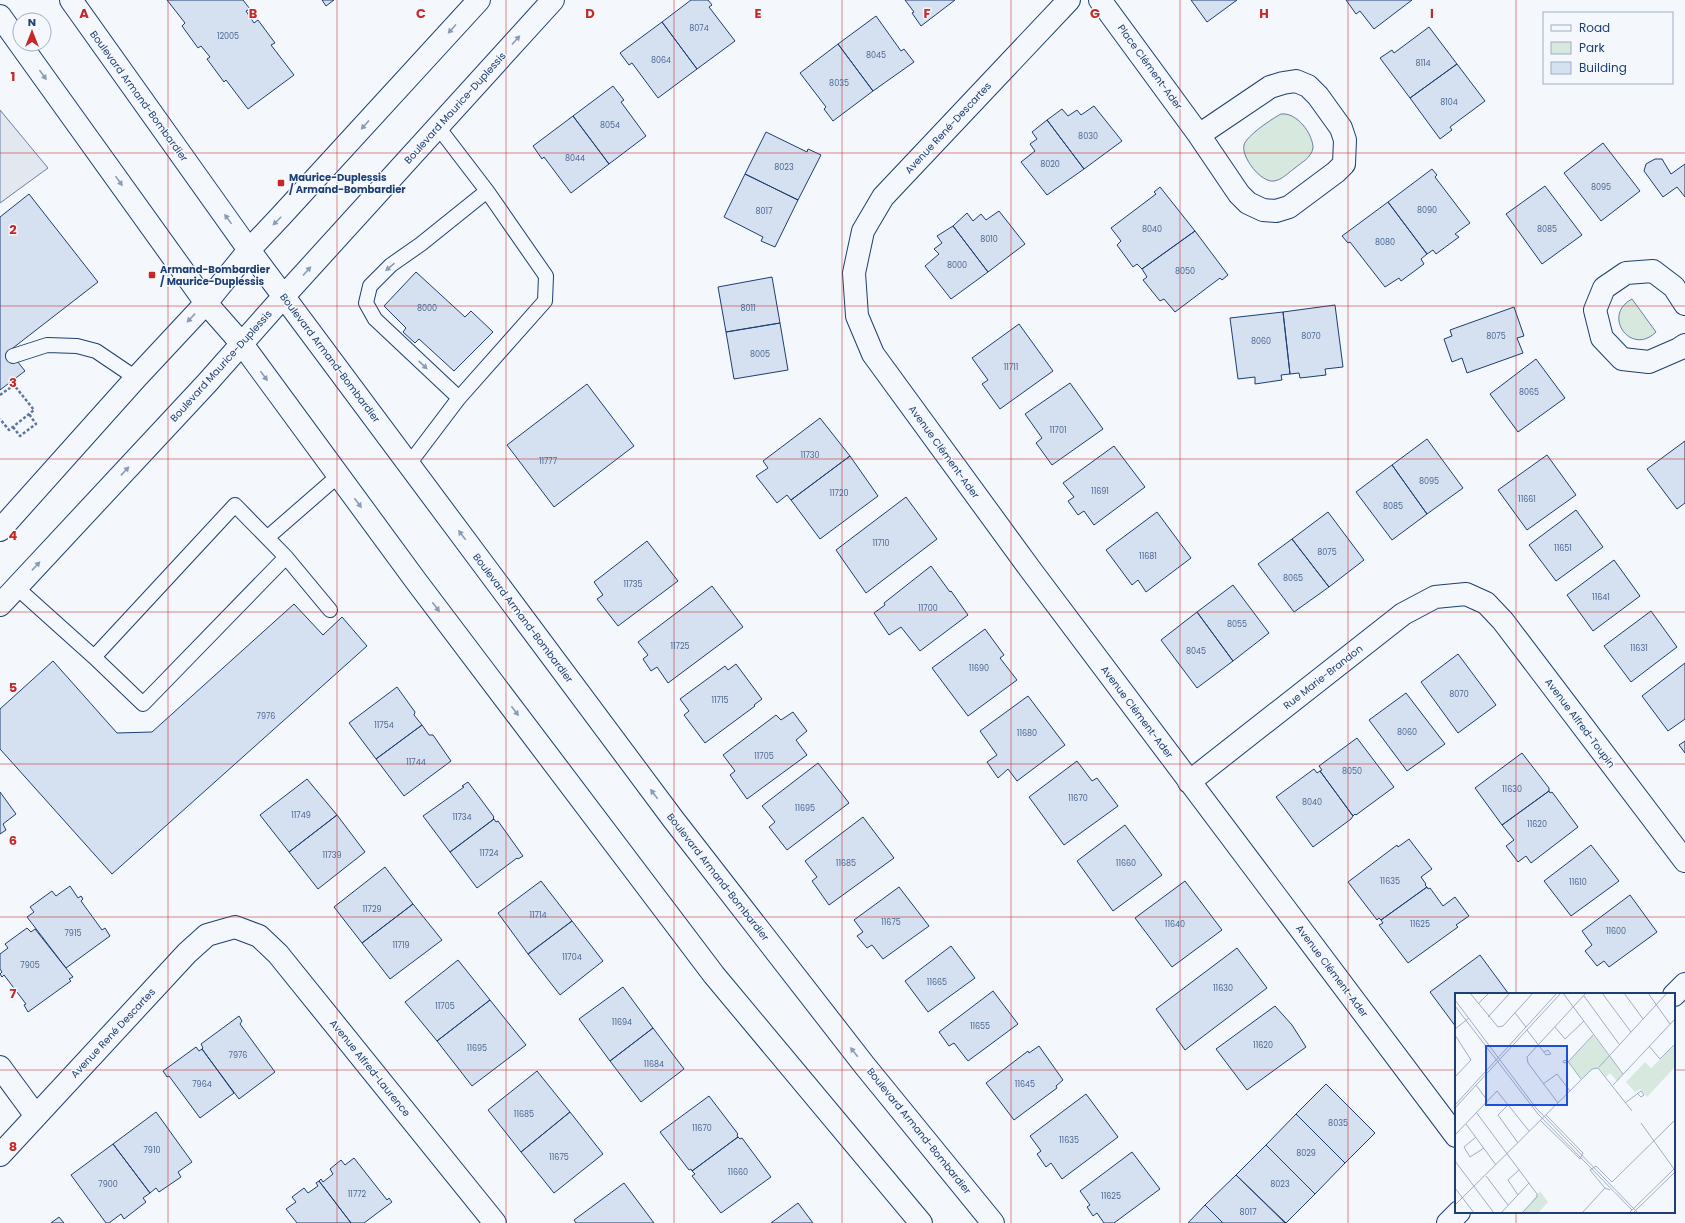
<svg xmlns="http://www.w3.org/2000/svg" width="1685" height="1223" viewBox="0 0 1685 1223" font-family="Poppins,sans-serif">
	<style>
		.green { fill: #d7e8df; stroke: #687fa3 }
		.parking { fill: #e3e8f0; stroke: #687fa3 }
		.building { fill: #d5e0f0; stroke: #1d3f73 }
		.lines { fill: none; stroke-linecap: round; stroke-linejoin: round }
		.service-casing { stroke: #1d3f73; stroke-width: 16 }
		.minor-casing { stroke: #1d3f73; stroke-width: 24 }
		.tertiary-casing { stroke: #1d3f73; stroke-width: 24 }
		.path { stroke: #5e769c; stroke-width: 2.5; stroke-dasharray: 3 2; stroke-linecap: butt }
		.service { stroke: #f4f7fb; stroke-width: 14 }
		.minor { stroke: #f4f7fb; stroke-width: 22 }
		.tertiary { stroke: #f4f7fb; stroke-width: 22 }
		.oneway { fill: #889bb7 }
		.grid { fill: none; stroke: #c62828; stroke-width: 1; stroke-opacity: 0.55 }
		.poi-dot { fill: #c62828; stroke: #f4f7fb; stroke-width: 1.5 }
		.labels { text-anchor: middle; dominant-baseline: central; stroke-width: 3; stroke-linejoin: round; paint-order: stroke }
		.number-label { font-size: 8px; fill: #4b6792 }
		.street-label { font-size: 10px; fill: #1d3f73; stroke: #f4f7fb }
		.poi-label { font-size: 10px; font-weight: bold; fill: #1d3f73; stroke: #f4f7fb; text-anchor: start }
		.inset-road { fill: none; stroke: #9eadc5; stroke-width: 1 }
		.view { fill: #1d4ed8; fill-opacity: 0.15; stroke: #1d4ed8; stroke-width: 2 }
		.inset-edge { fill: none; stroke: #1d3f73; stroke-width: 2 }
		.grid-label { font-size: 13px; text-anchor: middle; font-weight: bold; fill: #c62828; stroke: #f4f7fb; stroke-width: 3; stroke-linejoin: round; paint-order: stroke }
	</style>
	<rect width="100%" height="100%" fill="#f4f7fb"/>
	<path class="green" d="M1281 114C1297 112 1313 134 1313 148 1311 158 1302 162 1295 168 1289 172 1282 180 1274 181 1261 183 1241 157 1244 145 1246 136 1273 118 1281 114Z
		M1632 299 1656 332C1631 357 1601 315 1632 299Z"/>
	<path class="parking" d="M0 110 48 168 0 203Z"/>
	<path class="building" d="M167 0H243L250 9 246 11 254 23 258 20 275 43 271 45 294 75 248 109 226 80 224 82 207 59 210 57 201 46 198 48 182 26 185 23Z
		M322 0H334L326 6Z
		M691 0H708L712 5 709 7 735 41 697 69 662 22Z
		M905 0H955L921 26 912 13 914 12Z
		M1191 0H1237L1207 22Z
		M1346 0H1412L1374 29 1360 11 1356 14Z
		M876 16 901 51 904 49 914 62 873 91 838 44Z
		M662 22 697 69 658 98 632 63 629 65 620 53Z
		M1429 27 1457 64 1410 98 1380 58 1392 50 1394 53Z
		M838 44 873 91 833 121 824 109 826 107 800 73Z
		M1457 64 1485 101 1450 127 1452 130 1440 139 1410 98Z
		M613 86 624 100 621 102 646 136 609 164 573 116Z
		M1094 106 1122 141 1084 169 1047 120 1062 109 1068 116 1077 110 1081 115Z
		M573 116 609 164 571 193 544 157 542 159 533 146Z
		M1047 120 1084 169 1047 195 1021 162 1035 151 1030 144 1037 139 1032 132Z
		M766 132 807 152 808 149 821 155 798 200 745 174Z
		M1603 143 1640 191 1601 221 1564 173Z
		M1655 159H1662L1671 174 1685 164V197L1677 187 1663 197 1644 171 1646 164Z
		M1432 169 1437 175 1435 177 1470 223 1455 234 1459 237 1436 254 1433 250 1427 254 1388 202Z
		M745 174 798 200 775 247 761 241 763 237 724 217Z
		M1545 186 1582 235 1542 264 1506 214Z
		M1160 187 1195 231 1142 269 1137 264 1133 267 1117 245 1121 241 1111 228 1156 194 1154 192Z
		M29 194 98 282 9 351 25 371 0 390V217Z
		M1388 202 1427 254 1421 259 1424 264 1401 281 1399 278 1385 287 1350 242 1348 243 1342 236Z
		M999 211 1025 244 988 272 953 226 967 213 973 221 981 214 986 220Z
		M953 226 988 272 951 299 925 266 939 254 934 249 942 243 937 236Z
		M1195 231 1228 275 1222 280 1220 278 1175 312 1164 299 1160 301 1143 280 1147 277 1142 269Z
		M416 272 465 317 471 311 493 332 454 371 419 339 415 343 403 332 406 328 384 306Z
		M772 277 780 323 726 332 718 287Z
		M1335 305 1343 367 1325 369 1326 375 1300 378 1299 373 1290 374 1283 312Z
		M1514 307 1524 336 1517 338 1523 353 1467 373 1462 358 1452 362 1444 339 1452 336 1450 330Z
		M1283 312 1290 374 1281 375 1282 380 1255 384V377L1238 379 1230 318Z
		M780 323 788 370 734 379 726 332Z
		M1019 324 1053 371 1000 409 982 384 988 380 972 358Z
		M1536 359 1565 398 1518 432 1490 394Z
		M1070 383 1103 429 1052 465 1036 443 1042 438 1025 414Z
		M587 384 634 446 554 507 507 445Z
		M820 418 850 456 791 500 787 495 777 503 756 476 768 468 763 461Z
		M1427 439 1463 488 1427 514 1392 465Z
		M1685 441V503L1677 509 1647 469Z
		M1114 446 1145 487 1094 525 1084 511 1078 515 1068 501 1074 497 1063 483Z
		M1547 455 1576 495 1527 530 1498 490Z
		M850 456 878 496 820 539 791 500Z
		M1392 465 1427 514 1392 540 1356 492Z
		M906 497 937 539 866 593 836 550Z
		M1576 510 1603 547 1556 581 1529 545Z
		M1157 512 1191 558 1146 592 1138 580 1132 585 1106 550Z
		M1328 512 1364 560 1329 587 1292 539Z
		M1292 539 1329 587 1294 612 1258 564Z
		M647 541 678 581 618 626 597 599 603 595 594 582Z
		M1614 560 1640 596 1593 631 1567 595Z
		M931 566 950 592 951 591 968 615 920 651 901 627 889 635 874 613 885 605 884 603Z
		M1233 585 1269 633 1233 661 1197 612Z
		M712 586 743 627 668 683 657 667 651 671 643 659 648 655 638 642Z
		M294 604 323 635 342 617 367 646 112 874 0 749V709L53 661 117 733 152 732Z
		M1651 611 1677 647 1631 682 1604 646Z
		M1197 612 1233 661 1197 688 1161 640Z
		M985 629 1004 655 1000 658 1017 680 968 716 932 668Z
		M1458 654 1496 705 1458 733 1421 682Z
		M1685 663V719L1668 731 1642 696Z
		M736 664 762 699 754 705 755 706 705 743 684 715 689 711 680 699 725 666 728 670Z
		M397 687 415 712 414 715 422 725 376 759 349 723Z
		M1406 693 1445 744 1407 771 1369 720Z
		M1028 696 1065 745 1017 781 1008 769 998 778 987 762 997 755 980 731Z
		M793 712 807 731 796 740 807 755 747 799 730 775 735 771 723 755 776 715 781 720Z
		M422 725 429 735H433L451 761 404 796 376 759Z
		M1357 738 1394 787 1356 815 1355 814 1353 816 1320 771 1322 770 1319 766Z
		M1685 741V753L1679 745Z
		M1522 753 1549 788V791L1502 825 1475 788Z
		M1077 761 1092 781 1097 778 1118 806 1064 845 1029 797Z
		M818 763 849 803 787 850 769 827 775 822 762 806Z
		M1314 769 1317 773 1320 771 1353 816 1351 819 1313 847 1276 797Z
		M307 779 337 815 289 852 260 815Z
		M468 782 494 817 493 818 494 819 450 852 423 816 464 787 462 786Z
		M1549 791 1550 793 1552 792 1578 827 1531 863 1526 856 1518 862 1506 846 1514 840 1502 825Z
		M0 792 16 814 3 824 6 830 0 834Z
		M337 815 365 852 318 889 289 852Z
		M863 817 894 858 829 905 812 881 817 877 805 861Z
		M494 819 496 822 498 821 523 856 518 859 517 858 477 888 450 852Z
		M1125 825 1162 875 1113 911 1077 861Z
		M1409 839 1432 869 1421 877 1426 884 1425 885 1427 887 1381 920 1379 918 1377 920 1348 882 1397 845 1398 847Z
		M1591 845 1619 881 1571 916 1544 881Z
		M385 867 413 904 362 943 334 907Z
		M541 881 572 921 528 954 498 913Z
		M1185 881 1222 930 1172 967 1135 918Z
		M70 886 78 898 81 896 83 899 81 901 102 930 105 928 110 936 66 968 27 917 34 912 30 907 52 891 56 896Z
		M899 887 929 926 883 959 872 945 867 948 857 936 863 932 854 920Z
		M1427 887 1428 889 1430 888 1443 906 1455 897 1469 916 1456 925 1458 927 1408 963 1379 925 1383 923 1381 920Z
		M1630 895 1657 932 1609 967 1604 961 1597 966 1585 951 1592 945 1582 931Z
		M413 904 442 940 390 979 362 943Z
		M572 921 603 961 560 995 528 954Z
		M27 928 31 932 35 929 73 977 69 979 71 981 28 1012 24 1005 26 1004 4 975 2 977 0 974 2 972 0 969V954L8 948 5 944Z
		M951 946 975 978 928 1012 905 981Z
		M1237 948 1267 988 1185 1050 1156 1009Z
		M1480 955 1508 993 1456 994V1027L1430 992Z
		M458 960 490 1000 437 1041 405 1002Z
		M623 987 653 1028 610 1061 579 1019Z
		M993 991 1018 1024 968 1061 954 1043 949 1046 939 1032Z
		M490 1000 526 1045 472 1086 437 1041Z
		M1275 1006 1292 1025 1306 1047 1247 1090 1216 1049Z
		M239 1016 242 1021 240 1024 275 1072 239 1099 202 1049 203 1048 201 1044Z
		M653 1028 684 1069 641 1102 610 1061Z
		M1039 1046 1063 1080 1056 1086 1057 1088 1014 1120 986 1083 1028 1051 1029 1053Z
		M196 1047 199 1051 202 1049 234 1093 200 1118 169 1076 167 1077 163 1071Z
		M537 1071 570 1112 521 1152 488 1110Z
		M1326 1084 1375 1133 1345 1163 1296 1114Z
		M1086 1094 1118 1137 1062 1179 1051 1163 1046 1167 1037 1154 1041 1151 1030 1136Z
		M709 1096 738 1134 737 1135 738 1137 692 1171 691 1169 689 1170 660 1132Z
		M156 1112 192 1162 178 1172 181 1177 159 1192 156 1188 150 1193 113 1144Z
		M570 1112 603 1154 554 1193 521 1152Z
		M1296 1114 1345 1163 1315 1194 1266 1145Z
		M738 1137 740 1139 742 1138 771 1177 721 1213 692 1176 695 1174 692 1171Z
		M113 1144 150 1193 143 1198 146 1202 124 1219 121 1214 109 1223H106L71 1175Z
		M1266 1145 1315 1194 1286 1223 1236 1175Z
		M1132 1152 1160 1189 1114 1223H1104L1097 1213 1093 1216 1087 1207 1090 1205 1080 1191Z
		M354 1158 387 1200 389 1198 392 1202 364 1223H351L319 1181 321 1179 323 1182 333 1174 330 1169 341 1160 345 1165Z
		M1236 1175 1285 1223H1223L1205 1205Z
		M319 1181 351 1223H297L286 1209 296 1202 292 1197 304 1188 308 1193 318 1186 316 1183Z
		M624 1183 654 1223H576L574 1220Z
		M798 1203 813 1223H771Z
		M1205 1205 1223 1223H1188Z
		M59 1217 64 1223H51Z"/>
	<g class="lines">
		<g class="service-casing">
			<path id="service" d="M13 356 47 345 77 346 96 351 136 378
				M459 398 375 319 366 303 370 286 391 265 421 244 487 191
				M409 464 459 398 545 301 546 276 487 191 438 127
				M268 537 338 476
				M286 557 330 610
				M16 587 94 657 143 704 286 557 235 505 94 657"/>
		</g>
		<g class="minor-casing">
			<path id="minor" d="M1069 0 883 197 863 231 854 273 857 316 873 354 1030 569 1456 1136
				M1100 0 1199 135 1239 194 1248 203 1263 210 1276 211 1289 207 1336 172 1344 164 1345 140 1341 128 1318 96 1308 86 1296 81 1283 83 1270 87 1199 135
				M1685 304 1674 287 1653 271 1626 273 1604 288 1595 310 1602 338 1622 359 1649 362 1679 349 1685 345
				M1189 782 1403 614 1435 597 1466 594 1486 603 1503 621 1685 861
				M1674 995 1685 984
				M0 1067 36 1116
				M0 1155 187 953 207 935 235 927 259 936 278 954 495 1223
				M1448 1223 1459 1212"/>
		</g>
		<g class="tertiary-casing">
			<path id="tertiary" d="M71 0 249 250 673 819 865 1066 993 1223
				M0 16 20 44
				M20 44 206 303 242 344 416 581 714 975 921 1223
				M0 530 136 378 206 303 249 250 281 216 479 0
				M0 605 207 383 284 296 553 0"/>
		</g>
		<path class="path" d="M0 395 14 385 34 410 9 430 0 419
			M13 427 20 436 36 424 29 414"/>
		<use href="#service" class="service"/>
		<use href="#minor" class="minor"/>
		<use href="#tertiary" class="tertiary"/>
	</g>
	<defs><path id="oneway-solid" d="M-6-.8H1V-3.2L6.5 0L1 3.2V.8H-6Z"/></defs>
	<g class="oneway">
		<use href="#oneway-solid" transform="translate(452 29) rotate(132)"/>
		<use href="#oneway-solid" transform="translate(516 40) rotate(-48)"/>
		<use href="#oneway-solid" transform="translate(43 75) rotate(54)"/>
		<use href="#oneway-solid" transform="translate(365 125) rotate(132)"/>
		<use href="#oneway-solid" transform="translate(119 181) rotate(54)"/>
		<use href="#oneway-solid" transform="translate(228 219) rotate(-126)"/>
		<use href="#oneway-solid" transform="translate(277 221) rotate(135)"/>
		<use href="#oneway-solid" transform="translate(390 267) rotate(140)"/>
		<use href="#oneway-solid" transform="translate(307 271) rotate(-48)"/>
		<use href="#oneway-solid" transform="translate(191 318) rotate(133)"/>
		<use href="#oneway-solid" transform="translate(423 365) rotate(43)"/>
		<use href="#oneway-solid" transform="translate(264 376) rotate(54)"/>
		<use href="#oneway-solid" transform="translate(125 471) rotate(-47)"/>
		<use href="#oneway-solid" transform="translate(358 503) rotate(53)"/>
		<use href="#oneway-solid" transform="translate(462 535) rotate(-127)"/>
		<use href="#oneway-solid" transform="translate(36 566) rotate(-47)"/>
		<use href="#oneway-solid" transform="translate(436 607) rotate(53)"/>
		<use href="#oneway-solid" transform="translate(515 711) rotate(53)"/>
		<use href="#oneway-solid" transform="translate(654 794) rotate(-127)"/>
		<use href="#oneway-solid" transform="translate(854 1052) rotate(-128)"/>
	</g>
	<path class="grid" d="M168 0V1223M337 0V1223M506 0V1223M674 0V1223M842 0V1223M1011 0V1223M1180 0V1223M1348 0V1223M1516 0V994M0 153H1685M0 306H1685M0 459H1685M0 612H1685M0 764H1685M0 917H1685M0 1070H1456M1674 1070H1685M1516 1212V1223"/>
	<g class="poi-dot">
		<rect x="277" y="179" width="8" height="8" rx="2"/>
		<rect x="148" y="271" width="8" height="8" rx="2"/>
	</g>
	<g class="labels">
		<g class="number-label">
			<text x="699" y="28">8074</text>
			<text x="228" y="36">12005</text>
			<text x="876" y="55">8045</text>
			<text x="661" y="60">8064</text>
			<text x="1423" y="63">8114</text>
			<text x="839" y="83">8035</text>
			<text x="1449" y="102">8104</text>
			<text x="610" y="125">8054</text>
			<text x="1088" y="136">8030</text>
			<text x="575" y="158">8044</text>
			<text x="1050" y="164">8020</text>
			<text x="784" y="167">8023</text>
			<text x="1601" y="187">8095</text>
			<text x="1427" y="210">8090</text>
			<text x="764" y="211">8017</text>
			<text x="1152" y="229">8040</text>
			<text x="1547" y="229">8085</text>
			<text x="989" y="239">8010</text>
			<text x="1385" y="242">8080</text>
			<text x="957" y="265">8000</text>
			<text x="1185" y="271">8050</text>
			<text x="427" y="308">8000</text>
			<text x="748" y="308">8011</text>
			<text x="1311" y="336">8070</text>
			<text x="1496" y="336">8075</text>
			<text x="1261" y="341">8060</text>
			<text x="760" y="354">8005</text>
			<text x="1011" y="367">11711</text>
			<text x="1529" y="392">8065</text>
			<text x="1058" y="430">11701</text>
			<text x="810" y="455">11730</text>
			<text x="548" y="461">11777</text>
			<text x="1429" y="481">8095</text>
			<text x="1100" y="491">11691</text>
			<text x="839" y="493">11720</text>
			<text x="1527" y="499">11661</text>
			<text x="1393" y="506">8085</text>
			<text x="881" y="543">11710</text>
			<text x="1563" y="548">11651</text>
			<text x="1327" y="552">8075</text>
			<text x="1148" y="556">11681</text>
			<text x="1293" y="578">8065</text>
			<text x="633" y="584">11735</text>
			<text x="1601" y="597">11641</text>
			<text x="928" y="608">11700</text>
			<text x="1237" y="624">8055</text>
			<text x="680" y="646">11725</text>
			<text x="1639" y="648">11631</text>
			<text x="1196" y="651">8045</text>
			<text x="979" y="668">11690</text>
			<text x="1459" y="694">8070</text>
			<text x="720" y="700">11715</text>
			<text x="266" y="716">7976</text>
			<text x="384" y="725">11754</text>
			<text x="1407" y="732">8060</text>
			<text x="1027" y="733">11680</text>
			<text x="764" y="756">11705</text>
			<text x="416" y="762">11744</text>
			<text x="1352" y="771">8050</text>
			<text x="1512" y="789">11630</text>
			<text x="1078" y="798">11670</text>
			<text x="1312" y="802">8040</text>
			<text x="805" y="808">11695</text>
			<text x="301" y="815">11749</text>
			<text x="462" y="817">11734</text>
			<text x="1537" y="824">11620</text>
			<text x="489" y="853">11724</text>
			<text x="332" y="855">11739</text>
			<text x="846" y="863">11685</text>
			<text x="1126" y="863">11660</text>
			<text x="1390" y="881">11635</text>
			<text x="1578" y="882">11610</text>
			<text x="372" y="909">11729</text>
			<text x="538" y="915">11714</text>
			<text x="891" y="922">11675</text>
			<text x="1175" y="924">11640</text>
			<text x="1420" y="924">11625</text>
			<text x="1616" y="931">11600</text>
			<text x="73" y="933">7915</text>
			<text x="401" y="945">11719</text>
			<text x="572" y="957">11704</text>
			<text x="30" y="965">7905</text>
			<text x="937" y="982">11665</text>
			<text x="1223" y="988">11630</text>
			<text x="445" y="1006">11705</text>
			<text x="622" y="1022">11694</text>
			<text x="980" y="1026">11655</text>
			<text x="1263" y="1045">11620</text>
			<text x="477" y="1048">11695</text>
			<text x="238" y="1055">7976</text>
			<text x="654" y="1064">11684</text>
			<text x="202" y="1084">7964</text>
			<text x="1025" y="1084">11645</text>
			<text x="524" y="1114">11685</text>
			<text x="1338" y="1123">8035</text>
			<text x="702" y="1128">11670</text>
			<text x="1069" y="1140">11635</text>
			<text x="152" y="1150">7910</text>
			<text x="1306" y="1153">8029</text>
			<text x="559" y="1157">11675</text>
			<text x="738" y="1172">11660</text>
			<text x="108" y="1184">7900</text>
			<text x="1280" y="1184">8023</text>
			<text x="357" y="1194">11772</text>
			<text x="1111" y="1196">11625</text>
			<text x="1248" y="1212">8017</text>
		</g>
		<g class="street-label">
			<text transform="translate(1150 67) rotate(54)">Place Clément-Ader</text>
			<text transform="translate(139 96) rotate(54)">Boulevard Armand-Bombardier</text>
			<text transform="translate(455 108) rotate(-48)">Boulevard Maurice-Duplessis</text>
			<text transform="translate(948 128) rotate(-47)">Avenue René-Descartes</text>
			<text transform="translate(330 358) rotate(53)">Boulevard Armand-Bombardier</text>
			<text transform="translate(221 366) rotate(-48)">Boulevard Maurice-Duplessis</text>
			<text transform="translate(944 452) rotate(54)">Avenue Clément-Ader</text>
			<text transform="translate(523 618) rotate(53)">Boulevard Armand-Bombardier</text>
			<text transform="translate(1323 677) rotate(-38)">Rue Marie-Brandon</text>
			<text transform="translate(1137 712) rotate(53)">Avenue Clément-Ader</text>
			<text transform="translate(1580 723) rotate(53)">Avenue Alfred-Toupin</text>
			<text transform="translate(718 877) rotate(52)">Boulevard Armand-Bombardier</text>
			<text transform="translate(1332 971) rotate(53)">Avenue Clément-Ader</text>
			<text transform="translate(113 1033) rotate(-47)">Avenue René Descartes</text>
			<text transform="translate(370 1068) rotate(51)">Avenue Alfred-Laurence</text>
			<text transform="translate(919 1131) rotate(51)">Boulevard Armand-Bombardier</text>
		</g>
		<g class="poi-label">
			<text x="289" y="177">Maurice-Duplessis<tspan x="289" dy="12">/ Armand-Bombardier</tspan></text>
			<text x="160" y="269">Armand-Bombardier<tspan x="160" dy="12">/ Maurice-Duplessis</tspan></text>
		</g>
	</g>
	<g transform="translate(1455 993)">
		<rect width="220" height="220" fill="#f4f7fb"/>
		<path d="M138 42 168 81 162 88 155 80 151 84 145 76 139 75 126 86 113 69ZM220 52V74L192 104 185 96 180 99 171 89 190 69 196 75ZM85 198 93 209 83 220H67Z" fill="#d7e8df"/>
		<path class="inset-road" d="M15 0 43 34 48 33 78 0M108 0 168 81M147 0 176 39M169 0 188 26M193 0 215 31M129 3 164 51M0 7 81 115 183 220M23 11 34 0M0 13 83 121 177 217M60 20 71 34M33 24 55 0M100 34 110 46 129 28M0 36 14 25M72 37 91 62 96 61 93 57 89 59M0 42 16 67 0 84M194 53 205 66 220 51M113 69 138 42M113 69 109 70 108 68 112 67 126 86M144 74 212 0M143 75 177 118M88 91 102 81 115 98M21 92 32 107M158 92 220 26M103 110 73 70 72 64 131 0M170 110 186 98 189 102 186 104 183 101M54 111 43 122 63 150M0 112 102 0M0 115 106 0M21 119 82 201V204L67 220M85 127 125 166 128 160 91 122M186 130 219 176M11 131 41 172M0 142 42 98 74 138M21 144 9 154 15 164 29 155M0 168 39 220M31 183 53 212M157 189 220 127M0 195 19 220M155 197 150 195 135 177 141 173 157 189M63 202 53 187 64 177M0 212 137 76 143 75M46 220 74 190M127 220 150 195M174 220 220 175M178 220 220 179"/>
		<path class="view" d="M31 53H112V112H31Z"/>
		<rect width="220" height="220" class="inset-edge"/>
	</g>
	<g class="grid-label">
		<text x="84" y="18">A</text>
		<text x="253" y="18">B</text>
		<text x="421" y="18">C</text>
		<text x="590" y="18">D</text>
		<text x="758" y="18">E</text>
		<text x="927" y="18">F</text>
		<text x="1095" y="18">G</text>
		<text x="1264" y="18">H</text>
		<text x="1432" y="18">I</text>
		<text x="13" y="81">1</text>
		<text x="13" y="234">2</text>
		<text x="13" y="387">3</text>
		<text x="13" y="540">4</text>
		<text x="13" y="692">5</text>
		<text x="13" y="845">6</text>
		<text x="13" y="998">7</text>
		<text x="13" y="1151">8</text>
	</g>
	<rect x="1543" y="12" width="130" height="72" fill="#f4f7fb" stroke="#9eadc5"/>
	<rect x="1551" y="25" width="20" height="6" fill="#f4f7fb" stroke="#9eadc5"/>
	<text x="1579" y="32" font-size="12" fill="#1d3f73">Road</text>
	<rect x="1551" y="42" width="20" height="12" fill="#d7e8df" stroke="#9eadc5"/>
	<text x="1579" y="52" font-size="12" fill="#1d3f73">Park</text>
	<rect x="1551" y="62" width="20" height="12" fill="#d5e0f0" stroke="#9eadc5"/>
	<text x="1579" y="72" font-size="12" fill="#1d3f73">Building</text>
	<g transform="translate(32 32)"><circle r="19" fill="#f4f7fb" stroke="#9eadc5"/>
	<path d="M0-3L7 15L0 10L-7 15Z" fill="#c62828"/>
	<text y="-6" font-size="11" font-weight="bold" text-anchor="middle" fill="#1d3f73">N</text>
	</g>
</svg>
